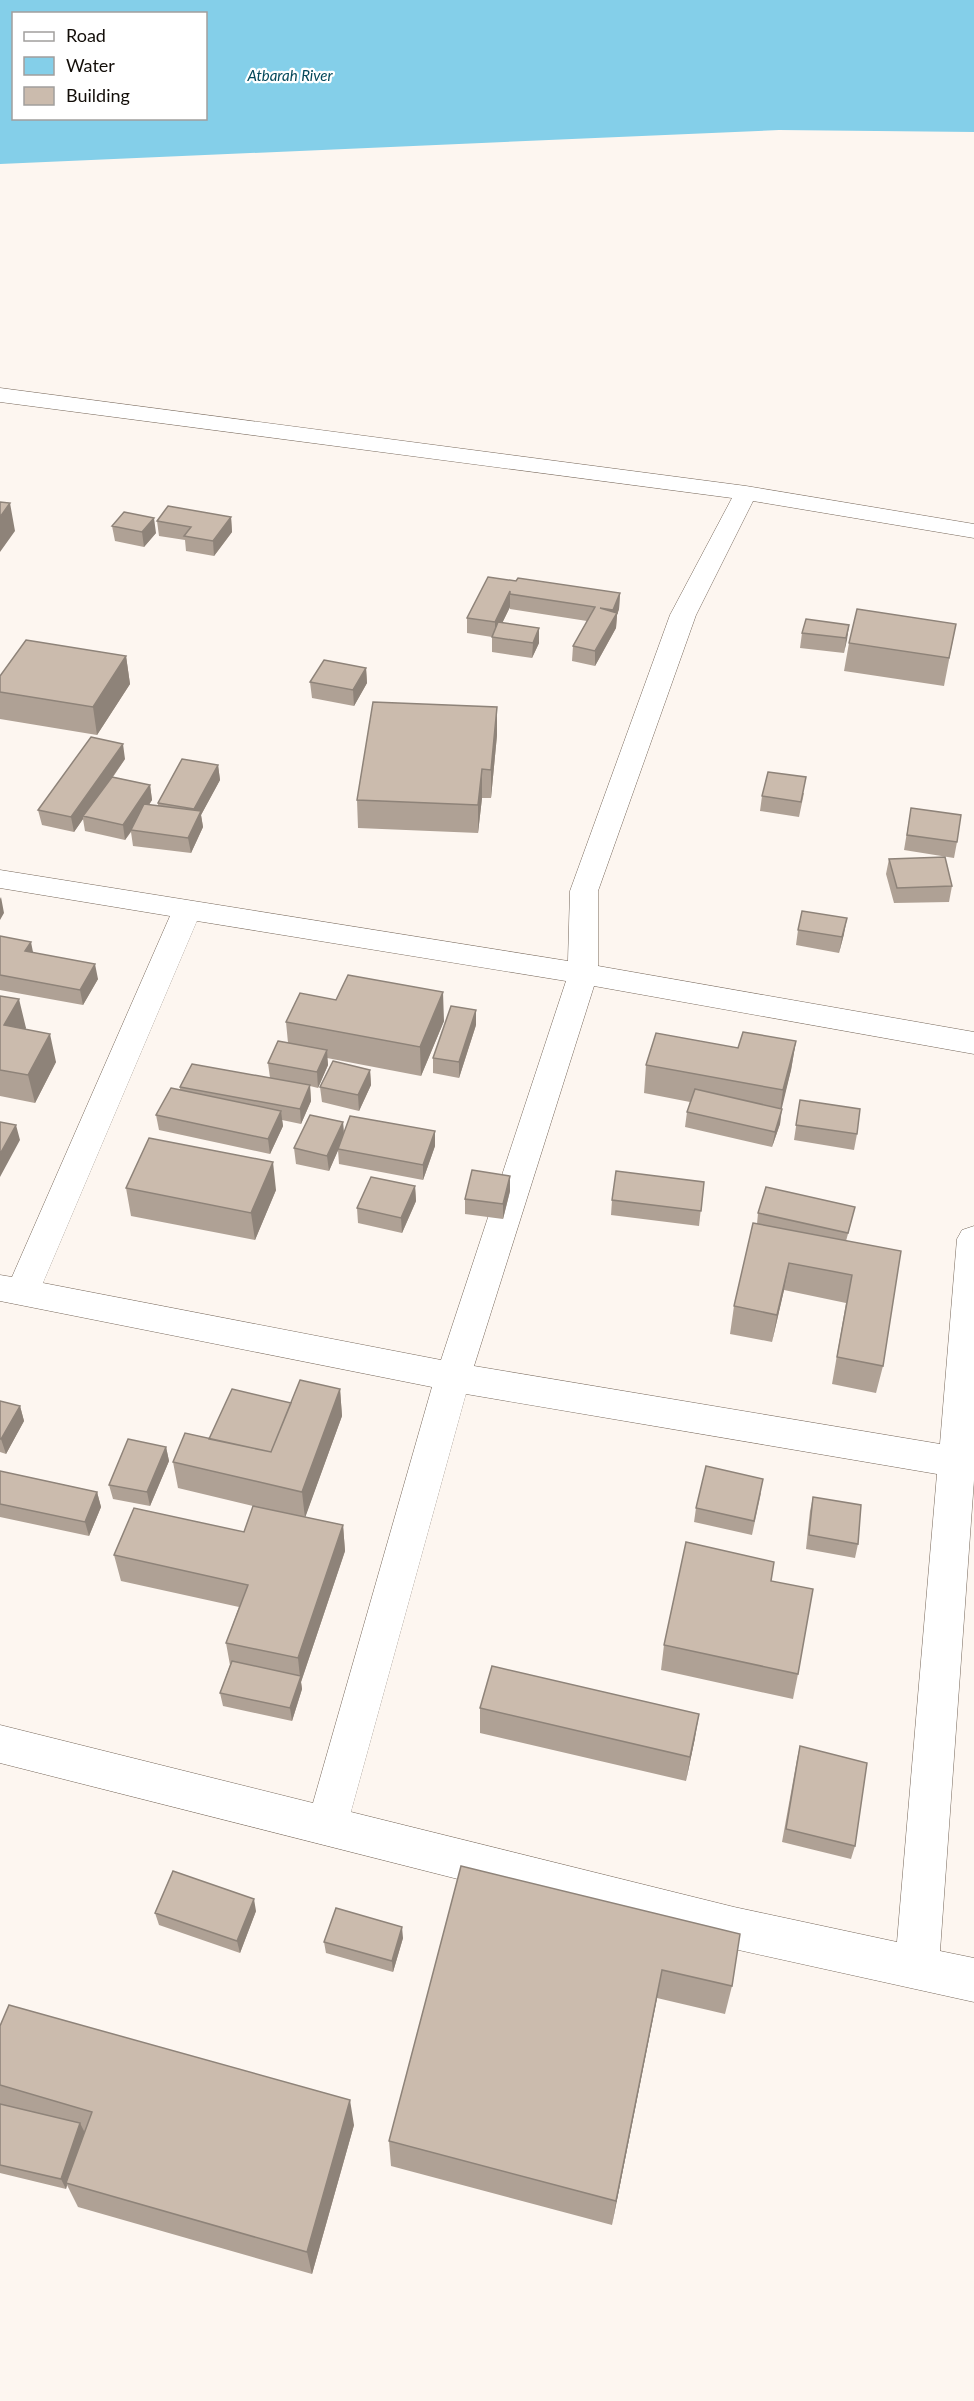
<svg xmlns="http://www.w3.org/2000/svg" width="974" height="2401" viewBox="0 0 974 2401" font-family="Lato,sans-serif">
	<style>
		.water { fill: #84cfe9; fill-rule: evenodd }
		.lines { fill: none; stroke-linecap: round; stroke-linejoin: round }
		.street-casing { stroke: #77685b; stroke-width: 1 }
		.street { fill: #fff; fill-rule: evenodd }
		.wall { fill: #afa195 }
		.shaded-wall { fill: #8e8379 }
		.building { fill: #cbbbad; stroke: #8e8379; stroke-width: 1.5 }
		.labels { text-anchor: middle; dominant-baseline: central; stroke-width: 4.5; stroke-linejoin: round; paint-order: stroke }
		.far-water-label { font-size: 15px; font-style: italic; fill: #03485a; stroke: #fff }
	</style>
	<rect width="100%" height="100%" fill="#fdf6f0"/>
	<path class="water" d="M0 0H974V132L779 130 0 164ZM14 14H206V118H14Z"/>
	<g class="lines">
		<g class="street-casing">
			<path id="street" d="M0 388 746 486 974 524V538L753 501 696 615 598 891V966L974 1032V1054L594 986 474 1366 940 1444 957 1239 962 1230 974 1226V1480L940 1951 974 1958V2002L734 1949 0 1763V1725L313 1803 432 1387 0 1301V1275L12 1277 170 916 0 888V870L568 961 570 891 670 615 732 498 0 402ZM197 921 566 981 441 1360 43 1283ZM466 1394 937 1474 897 1942 734 1907 351 1812Z"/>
		</g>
		<use href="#street" class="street"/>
	</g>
	<path class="wall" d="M231 517 232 532 214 556 186 551 185 540 159 536 157 521Z
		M112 526 156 533 144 547 115 541Z
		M516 581 620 593 619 609 617 615 616 628 595 666 572 661 573 646 587 621 510 609V607L502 623 539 628V643L532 658 492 652V637L467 633V618Z
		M956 624 944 686 844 671 849 643Z
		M849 625 844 653 800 648 802 633Z
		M126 656 130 684 97 735 0 719V676Z
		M366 668 367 683 354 706 312 698 310 682Z
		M497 735 491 798H482L478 833 358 828 357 800Z
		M125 759 113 777 150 785 152 800 149 805 158 806V803L218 765 220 780 201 815 203 827 191 853 133 846 131 832 125 840 85 831 83 819 74 832 42 825 38 810Z
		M804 793 799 817 760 811 762 796Z
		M911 808 957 842 954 858 904 850Z
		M889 859 952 886 949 902 894 903 886 874Z
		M798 930 844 934 839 953 796 945Z
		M0 936 33 952 98 979 83 1005 0 990Z
		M0 996 26 1028 25 1029 56 1062 35 1103 0 1096Z
		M444 1021 421 1076 327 1058 328 1065 318 1088 310 1086 311 1101 301 1124 282 1120 283 1126 270 1154 159 1130 156 1115 180 1090V1087L270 1078 268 1063 288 1043 286 1022Z
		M476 1025 459 1078 433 1073V1058Z
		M796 1041 791 1070 781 1108 780 1124 772 1147 685 1127 687 1112 690 1102 644 1093 646 1065 738 1048Z
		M370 1070 371 1085 359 1111 322 1102 320 1087Z
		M800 1100 857 1134 854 1150 794 1140Z
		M343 1122 344 1134 435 1131V1146L423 1180 339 1164 338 1150 329 1171 296 1164 294 1148Z
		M510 1176V1191L503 1219 465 1214V1199Z
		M704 1182 699 1226 611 1215 612 1200Z
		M415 1186 416 1201 402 1233 358 1223 357 1208Z
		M126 1188 276 1190 255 1240 131 1216Z
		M758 1213 851 1223 846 1241 883 1366 876 1393 832 1384 846 1303 784 1290 772 1342 730 1334 734 1306 757 1224Z
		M340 1389 342 1416 305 1517 343 1525 345 1551 301 1682 302 1689 292 1721 223 1706 220 1693 230 1665 226 1643 239 1607 121 1581 114 1555 244 1532 253 1506 178 1488 173 1462 209 1439 291 1403Z
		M0 1401 20 1406 24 1421 6 1454 0 1452Z
		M166 1447 169 1461 150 1506 113 1499 109 1485Z
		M0 1471 97 1492 101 1507 89 1536 0 1517Z
		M761 1493 752 1535 694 1522 696 1508Z
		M813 1497 858 1544 855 1558 806 1549 810 1511Z
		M771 1581 798 1674 793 1699 661 1670 664 1645Z
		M480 1708 695 1738 686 1781 480 1733Z
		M800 1746 855 1846 851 1859 782 1842 797 1759Z
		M461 1866 732 1986 725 2014 657 1998 612 2225 391 2166 389 2141Z
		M256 1911 240 1953 159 1925 155 1913Z
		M403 1938 393 1972 326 1953 324 1942Z
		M0 2026 354 2125 312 2274 78 2207 67 2185 66 2189 0 2173Z"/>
	<path class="shaded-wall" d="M10 503 15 531 0 552V517Z
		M231 517 232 532 214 556 213 541Z
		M154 518 156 533 144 547 142 532Z
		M510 591V607L495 638V622Z
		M620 593 619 609 617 615 616 628 595 666V651L612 620 613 610Z
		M849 625 847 640 844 653 846 638Z
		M539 628V643L532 658 533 643Z
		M126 656 130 684 97 735 93 707Z
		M366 668 367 683 354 706 353 690Z
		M497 707V735L491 798V770Z
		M123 744 125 759 85 816H83V819L74 832 71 817Z
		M218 765 220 780 201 815 203 827 191 853 188 838 196 822 194 809Z
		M482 769V798L478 833V805Z
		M150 785 152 800 125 840 123 825Z
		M1 897 4 913 0 920V899Z
		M847 918 844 934 839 953 842 937Z
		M31 942 34 957 25 951Z
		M95 964 98 979 83 1005 80 990Z
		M443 992 444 1021 421 1076 420 1047Z
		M19 999 26 1028 11 1053 4 1025Z
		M476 1010V1025L459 1078V1062Z
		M50 1034 56 1062 35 1103 28 1075Z
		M796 1041 791 1070 780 1116 782 1109 780 1124 772 1147 775 1132 779 1118 783 1090Z
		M327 1050 328 1065 318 1088 317 1072Z
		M370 1070 371 1085 359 1111 358 1095Z
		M310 1085 311 1101 301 1124 300 1109Z
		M281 1111 283 1126 270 1154 268 1139Z
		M343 1122 344 1137 329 1171 327 1156Z
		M16 1125 20 1140 0 1177V1154Z
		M435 1131V1146L423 1180V1165Z
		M273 1162 276 1190 255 1240 251 1213Z
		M510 1176V1191L503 1219V1204Z
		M415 1186 416 1201 402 1233 401 1218Z
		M789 1263 784 1290 772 1342 777 1315Z
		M340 1389 342 1416 305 1518 302 1492Z
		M20 1406 24 1421 6 1454 1 1439Z
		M166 1447 169 1461 150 1506 147 1492Z
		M97 1492 101 1507 89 1536 85 1522Z
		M343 1525 345 1551 301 1682 302 1689 292 1721 290 1708 300 1677 298 1658Z
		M699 1714 695 1738 686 1781 690 1757Z
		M254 1899 256 1911 240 1953 237 1941Z
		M402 1927 403 1938 393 1972 392 1961Z
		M662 1970 657 1998 612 2225 616 2201Z
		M350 2100 354 2125 312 2274 307 2252Z
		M80 2123 85 2133 66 2183 67 2185 66 2189 61 2179Z"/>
	<path class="building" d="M0 502 10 503 0 517Z
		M168 506 231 517 213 541 184 536 191 527 157 521Z
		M124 512 154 518 142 532 112 526Z
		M488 577 516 581 518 578 620 593 613 610 600 608 617 613 595 651 573 646 595 607 510 594V591L495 622 467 618Z
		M857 609 956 624 949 658 849 643Z
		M806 619 849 625 846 638 802 633Z
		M498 622 539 628 533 643 492 637Z
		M26 640 126 656 93 707 0 692V676Z
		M324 660 366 668 353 690 310 682Z
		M373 702 497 707 491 770 482 769 478 805 357 800Z
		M91 737 123 744 71 817 38 810Z
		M182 759 218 765 194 809 158 803Z
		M768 772 806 777 801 802 762 796Z
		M112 777 150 785 123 825 83 816Z
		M144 804 201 811 188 838 131 830Z
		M911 808 961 815 957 842 907 835Z
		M945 857 952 886 897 888 889 859Z
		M802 911 847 918 842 937 798 930Z
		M0 936 31 942 25 951 95 964 80 990 0 975Z
		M348 975 443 992 420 1047 286 1022 300 993 336 1000Z
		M0 996 19 999 4 1025 50 1034 28 1075 0 1070Z
		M451 1006 476 1010 459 1062 433 1058Z
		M743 1032 796 1041 783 1090 646 1065 656 1033 738 1048Z
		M278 1041 327 1050 317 1072 268 1063Z
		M333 1061 370 1070 358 1095 320 1087Z
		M192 1064 310 1085 300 1109 180 1087Z
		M171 1088 281 1111 268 1139 156 1115Z
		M695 1089 782 1109 775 1132 687 1112Z
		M800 1100 860 1109 857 1134 796 1125Z
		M310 1115 343 1122 327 1156 294 1148Z
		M350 1116 435 1131 423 1165 338 1149Z
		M0 1122 16 1125 0 1154Z
		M149 1138 273 1162 251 1213 126 1188Z
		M472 1170 510 1176 503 1204 465 1199Z
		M616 1171 704 1182 701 1211 612 1200Z
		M371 1177 415 1186 401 1218 357 1208Z
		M766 1187 855 1207 848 1233 758 1213Z
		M753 1223 901 1251 883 1366 837 1357 852 1275 789 1263 777 1315 734 1306Z
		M300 1380 340 1389 302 1492 173 1462 185 1433 271 1452Z
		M232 1389 291 1403 271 1452 209 1439Z
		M0 1401 20 1406 1 1439H0Z
		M128 1439 166 1447 147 1492 109 1485Z
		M706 1466 763 1479 754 1521 696 1508Z
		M0 1471 97 1492 85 1522 0 1504Z
		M813 1497 861 1505 858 1544 809 1535Z
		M253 1506 343 1525 298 1658 226 1643 248 1585 114 1555 134 1508 244 1532Z
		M686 1542 774 1562 771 1581 813 1589 798 1674 664 1645Z
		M232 1661 301 1676 290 1708 220 1693Z
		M492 1666 699 1714 690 1757 480 1708Z
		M800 1746 867 1763 855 1846 786 1829Z
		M461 1866 740 1934 732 1986 662 1970 616 2201 389 2141Z
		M173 1871 254 1899 237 1941 155 1913Z
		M336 1908 402 1927 392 1961 324 1942Z
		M9 2005 350 2100 307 2252 66 2183 92 2112 0 2085V2026Z
		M0 2104 80 2123 61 2179 0 2165Z"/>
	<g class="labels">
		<g class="far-water-label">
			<text x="290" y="75">Atbarah River</text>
		</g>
	</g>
	<rect x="12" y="12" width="195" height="108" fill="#ffffff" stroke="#a19f9d" stroke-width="1.5"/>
	<rect x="24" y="32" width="30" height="9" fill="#ffffff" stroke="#a19f9d" stroke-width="1.5"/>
	<text x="66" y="42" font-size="18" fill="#130e09">Road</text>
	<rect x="24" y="57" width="30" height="18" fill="#84cfe9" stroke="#a19f9d" stroke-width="1.5"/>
	<text x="66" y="72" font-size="18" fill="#130e09">Water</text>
	<rect x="24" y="87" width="30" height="18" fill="#cbbbad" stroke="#a19f9d" stroke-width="1.5"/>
	<text x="66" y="102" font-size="18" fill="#130e09">Building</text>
</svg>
